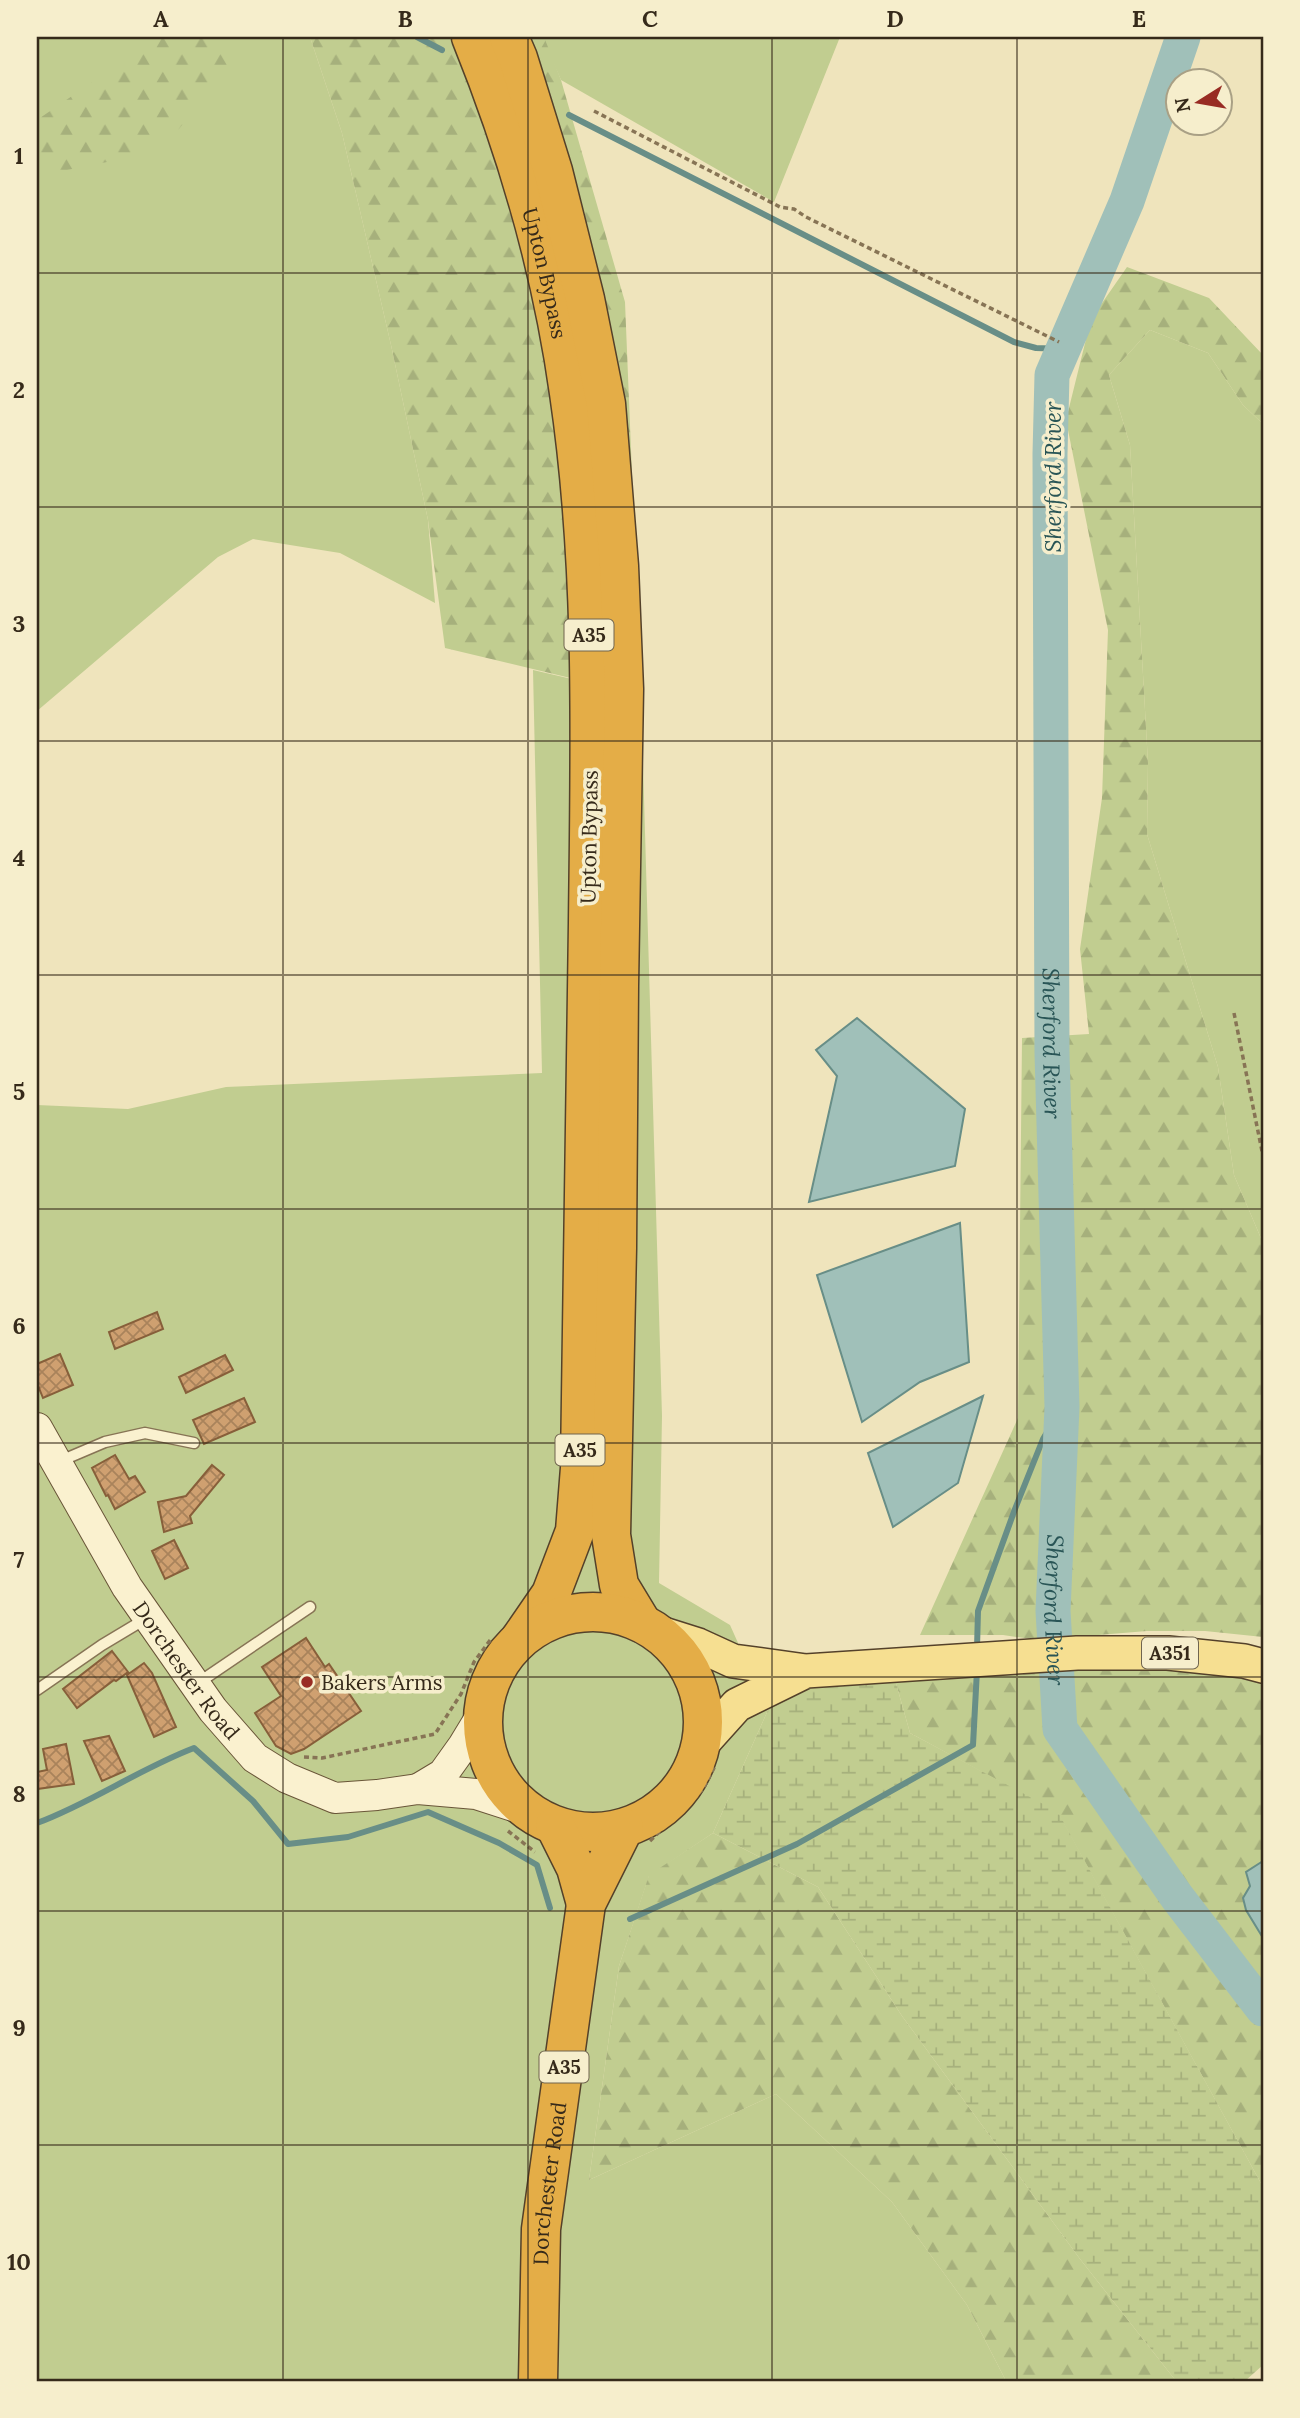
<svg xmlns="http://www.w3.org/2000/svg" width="1300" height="2418" viewBox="0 0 1300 2418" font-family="Lora,serif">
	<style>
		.green { fill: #c1cd90 }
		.forest { fill: url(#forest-firs) }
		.wetland { fill: url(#wetland-marsh) }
		.water { fill: #a0c0b9; stroke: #688e87; stroke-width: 2 }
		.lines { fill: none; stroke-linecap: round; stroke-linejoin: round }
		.stream { stroke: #688e87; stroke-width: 6 }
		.river { stroke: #a0c0b9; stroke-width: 35 }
		.building { fill: url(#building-cross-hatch); stroke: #875f3a; stroke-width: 2 }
		.lane-casing { stroke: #877455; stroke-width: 13 }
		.secondary-casing { stroke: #695538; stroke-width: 32 }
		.primary-casing { stroke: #54412a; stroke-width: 36 }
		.highway-casing { stroke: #54412a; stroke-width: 41 }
		.path { stroke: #877455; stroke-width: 3.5; stroke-dasharray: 5 3.5; stroke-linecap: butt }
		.lane { stroke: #faf1cf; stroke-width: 10 }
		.secondary { stroke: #faf1cf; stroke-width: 30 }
		.primary { stroke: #f6df91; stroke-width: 33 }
		.highway { stroke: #e4ad47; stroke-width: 38 }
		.grid { fill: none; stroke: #362a1a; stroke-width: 2; stroke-opacity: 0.55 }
		.poi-dot { fill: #982c23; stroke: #f6eecc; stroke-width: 2.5 }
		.labels { text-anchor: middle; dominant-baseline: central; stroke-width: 7; stroke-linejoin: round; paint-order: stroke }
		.shield { fill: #f6eecc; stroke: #70654f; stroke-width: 2 }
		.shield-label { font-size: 19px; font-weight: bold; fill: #362a1a }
		.street-label { font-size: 21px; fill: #362a1a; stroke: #f6eecc }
		.poi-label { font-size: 21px; fill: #362a1a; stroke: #f6eecc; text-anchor: start }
		.water-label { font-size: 23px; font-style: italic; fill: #295556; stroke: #f6eecc }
		.neatline { fill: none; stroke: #362a1a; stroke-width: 2.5 }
		.grid-label { font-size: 23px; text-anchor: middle; font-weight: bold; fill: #362a1a }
	</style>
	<defs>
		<pattern id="forest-firs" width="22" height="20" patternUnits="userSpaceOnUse" patternTransform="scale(1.75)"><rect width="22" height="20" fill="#c1cd90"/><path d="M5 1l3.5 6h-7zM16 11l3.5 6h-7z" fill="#a6b07c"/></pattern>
		<pattern id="wetland-marsh" width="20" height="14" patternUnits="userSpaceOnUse" patternTransform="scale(1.75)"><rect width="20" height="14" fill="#c1cd90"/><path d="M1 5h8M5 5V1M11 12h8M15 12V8" fill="none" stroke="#a6b07c"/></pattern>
		<pattern id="building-cross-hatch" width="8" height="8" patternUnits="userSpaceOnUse" patternTransform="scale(1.75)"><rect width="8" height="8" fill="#cfa070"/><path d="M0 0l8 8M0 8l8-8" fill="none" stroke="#a9835b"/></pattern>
	</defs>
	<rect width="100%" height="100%" fill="#efe4bc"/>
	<path class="green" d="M37 37H310L342 133 391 345 428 520 435 603 340 553 253 539 218 557 37 711Z
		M542 37H840L774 202 561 80Z
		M1150 330 1208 353 1243 405 1263 424V1243L1234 1175 1218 1067 1147 834 1148 763 1130 445 1109 375Z
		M533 670 641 695 662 1416 659 1583 730 1625 768 1710 713 1833 649 1876 619 1966 589 2180 776 2094 892 2202 967 2305 1006 2381H37V1105L128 1109 226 1087 542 1073Z"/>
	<path class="forest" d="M158 37H235L230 63 179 129 122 159 37 176V120Z
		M310 37H544L561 80 625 302 641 695 445 648 428 520 391 345 342 133Z
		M1127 267 1209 298 1263 355V424L1243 405 1208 353 1150 330 1109 375 1130 445 1148 763 1147 834 1218 1067 1234 1175 1263 1243V1637L1205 1631H1147L1038 1640 1003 1635H920L1018 1418 1022 1038 1089 1034 1080 949 1102 798 1108 630 1066 420 1091 319Z
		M1132 1661 1263 1677V1861L1246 1872 1250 1886 1246 1910 1263 1938V2187L1058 1813 910 1733 894 1676Z
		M713 1833 818 1887 902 2016 1080 2259 1176 2381H1006L967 2305 892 2202 776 2094 589 2180 619 1966 649 1875Z"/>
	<path class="wetland" d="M894 1676 910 1733 1058 1812 1263 2187V2365L1245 2381H1176L1080 2259 902 2016 818 1887 713 1833 768 1710 785 1691Z"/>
	<path class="water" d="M857 1018 965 1109 955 1166 809 1202 837 1076 816 1050Z
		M960 1223 969 1362 920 1382 862 1422 817 1275Z
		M983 1396 958 1483 893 1527 868 1453Z
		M1263 1861V1938L1246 1910 1243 1898 1250 1886 1246 1872Z"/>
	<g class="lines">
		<path class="stream" d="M417 37 442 50
			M569 115 1014 342 1036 348 1064 349
			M977 1648 978 1611 1015 1509 1043 1439 1062 1407
			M37 1823C91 1803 139 1769 194 1748L253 1801 288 1844 348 1837 428 1812 499 1843 537 1865 550 1908
			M630 1919 797 1844 973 1745 977 1670"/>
		<path class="river" id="s1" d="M1183 37 1127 201 1052 375 1050 454 1052 1053 1062 1407 1053 1611 1060 1729 1177 1897 1263 2009"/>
	</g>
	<path class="building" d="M157 1312 163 1329 115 1349 109 1332Z
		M60 1354 73 1385 43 1398 37 1383V1364Z
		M225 1355 233 1370 186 1393 179 1377Z
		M244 1398 255 1422 204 1444 193 1420Z
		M115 1455 129 1479 135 1476 145 1492 115 1509 108 1495 106 1496 92 1468Z
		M212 1465 224 1475 190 1516 192 1523 164 1532 158 1502 186 1496Z
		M174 1540 188 1568 165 1579 152 1551Z
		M306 1638 325 1667 329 1664 361 1711 304 1749 291 1754 276 1746 255 1713 281 1696 262 1667Z
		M112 1651 128 1672 116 1681 114 1680 77 1708 63 1689Z
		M144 1663 152 1673 176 1727 154 1737 127 1675Z
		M109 1736 125 1771 102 1781 84 1741Z
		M66 1744 74 1784 37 1789V1772L47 1770 43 1749Z"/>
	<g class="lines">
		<g class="lane-casing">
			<path id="lane" d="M58 1462 105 1442 145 1433 194 1443
				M198 1683 310 1607
				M37 1690 102 1645 147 1618"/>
		</g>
		<g class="secondary-casing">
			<g id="secondary">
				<path id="s2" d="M37 1428 127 1587 213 1710 255 1758 287 1778 335 1798 377 1795 418 1789 476 1794 526 1810"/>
				<path d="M418 1789 443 1774 463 1746 483 1713"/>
			</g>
		</g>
		<g class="primary-casing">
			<path id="primary" d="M660 1633 698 1645 733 1661 806 1671 1077 1653H1168L1244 1661 1263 1666
				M701 1745 737 1705 806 1671"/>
		</g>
		<g class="highway-casing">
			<g id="highway">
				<path id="s3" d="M471 37C517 151 552 271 569 393 595 569 590 746 588 923 586 1104 582 1286 580 1468L575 1531 551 1594 520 1639"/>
				<path d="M509 37 518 58 553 171 585 299 606 404 619 566 624 689 619 986 617 1248 611 1535 619 1585 642 1623"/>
				<circle cx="593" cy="1722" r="110"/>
				<path d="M555 1826 576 1868 586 1904"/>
				<path id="s4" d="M538 2381 541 2229 586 1904 624 1828"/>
			</g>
		</g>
		<path class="path" d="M594 111 780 207 794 209 806 217 1059 342
			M1234 1013 1263 1156
			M304 1757 322 1758 435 1734 461 1694 474 1662 491 1639
			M508 1831 535 1852
			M650 1841 703 1789 715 1766"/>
		<use href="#lane" class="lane"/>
		<use href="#secondary" class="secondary"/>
		<use href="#primary" class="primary"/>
		<use href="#highway" class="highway"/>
	</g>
	<path class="grid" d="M283 37V2381M528 37V2381M772 37V2381M1017 37V2381M37 273H1263M37 507H1263M37 741H1263M37 975H1263M37 1209H1263M37 1443H1263M37 1677H1263M37 1911H1263M37 2145H1263"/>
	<circle class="poi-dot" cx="307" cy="1682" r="7"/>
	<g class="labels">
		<g class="shield">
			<rect x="564.5" y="619.5" width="49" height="31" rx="5"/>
			<rect x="555.5" y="1434.5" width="49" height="31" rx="5"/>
			<rect x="1142" y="1637.5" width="56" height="31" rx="5"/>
			<rect x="539.5" y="2051.5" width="49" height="31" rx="5"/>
		</g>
		<g class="shield-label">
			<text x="589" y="635">A35</text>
			<text x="580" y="1450">A35</text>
			<text x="1170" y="1653">A351</text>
			<text x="564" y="2067">A35</text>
		</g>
		<g class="street-label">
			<text stroke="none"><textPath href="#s3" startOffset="248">Upton Bypass</textPath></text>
			<text transform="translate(589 837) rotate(-89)">Upton Bypass</text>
			<text stroke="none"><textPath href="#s2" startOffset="285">Dorchester Road</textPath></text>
			<text stroke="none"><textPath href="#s4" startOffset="198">Dorchester Road</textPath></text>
		</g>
		<g class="poi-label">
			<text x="321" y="1682">Bakers Arms</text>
		</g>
		<g class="water-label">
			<text transform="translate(1052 477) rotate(-90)">Sherford River</text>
			<text stroke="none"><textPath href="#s1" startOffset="1031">Sherford River</textPath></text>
			<text stroke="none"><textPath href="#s1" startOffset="1598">Sherford River</textPath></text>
		</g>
	</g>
	<rect width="1300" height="2418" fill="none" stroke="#f6eecc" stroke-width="77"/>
	<g transform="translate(1199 102) rotate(259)"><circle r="33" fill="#f6eecc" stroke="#a9a085" stroke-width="2"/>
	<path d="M0-5L12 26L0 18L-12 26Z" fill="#982c23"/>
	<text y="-10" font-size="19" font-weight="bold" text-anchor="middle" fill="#362a1a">N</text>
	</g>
	<rect x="38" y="38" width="1224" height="2342" class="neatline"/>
	<g class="grid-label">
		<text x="161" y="27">A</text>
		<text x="405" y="27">B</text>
		<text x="650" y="27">C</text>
		<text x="895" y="27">D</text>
		<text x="1139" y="27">E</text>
		<text x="19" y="164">1</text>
		<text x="19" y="398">2</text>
		<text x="19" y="632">3</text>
		<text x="19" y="866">4</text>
		<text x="19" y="1100">5</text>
		<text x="19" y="1334">6</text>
		<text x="19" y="1568">7</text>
		<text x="19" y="1802">8</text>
		<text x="19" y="2036">9</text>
		<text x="19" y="2270">10</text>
	</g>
</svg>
